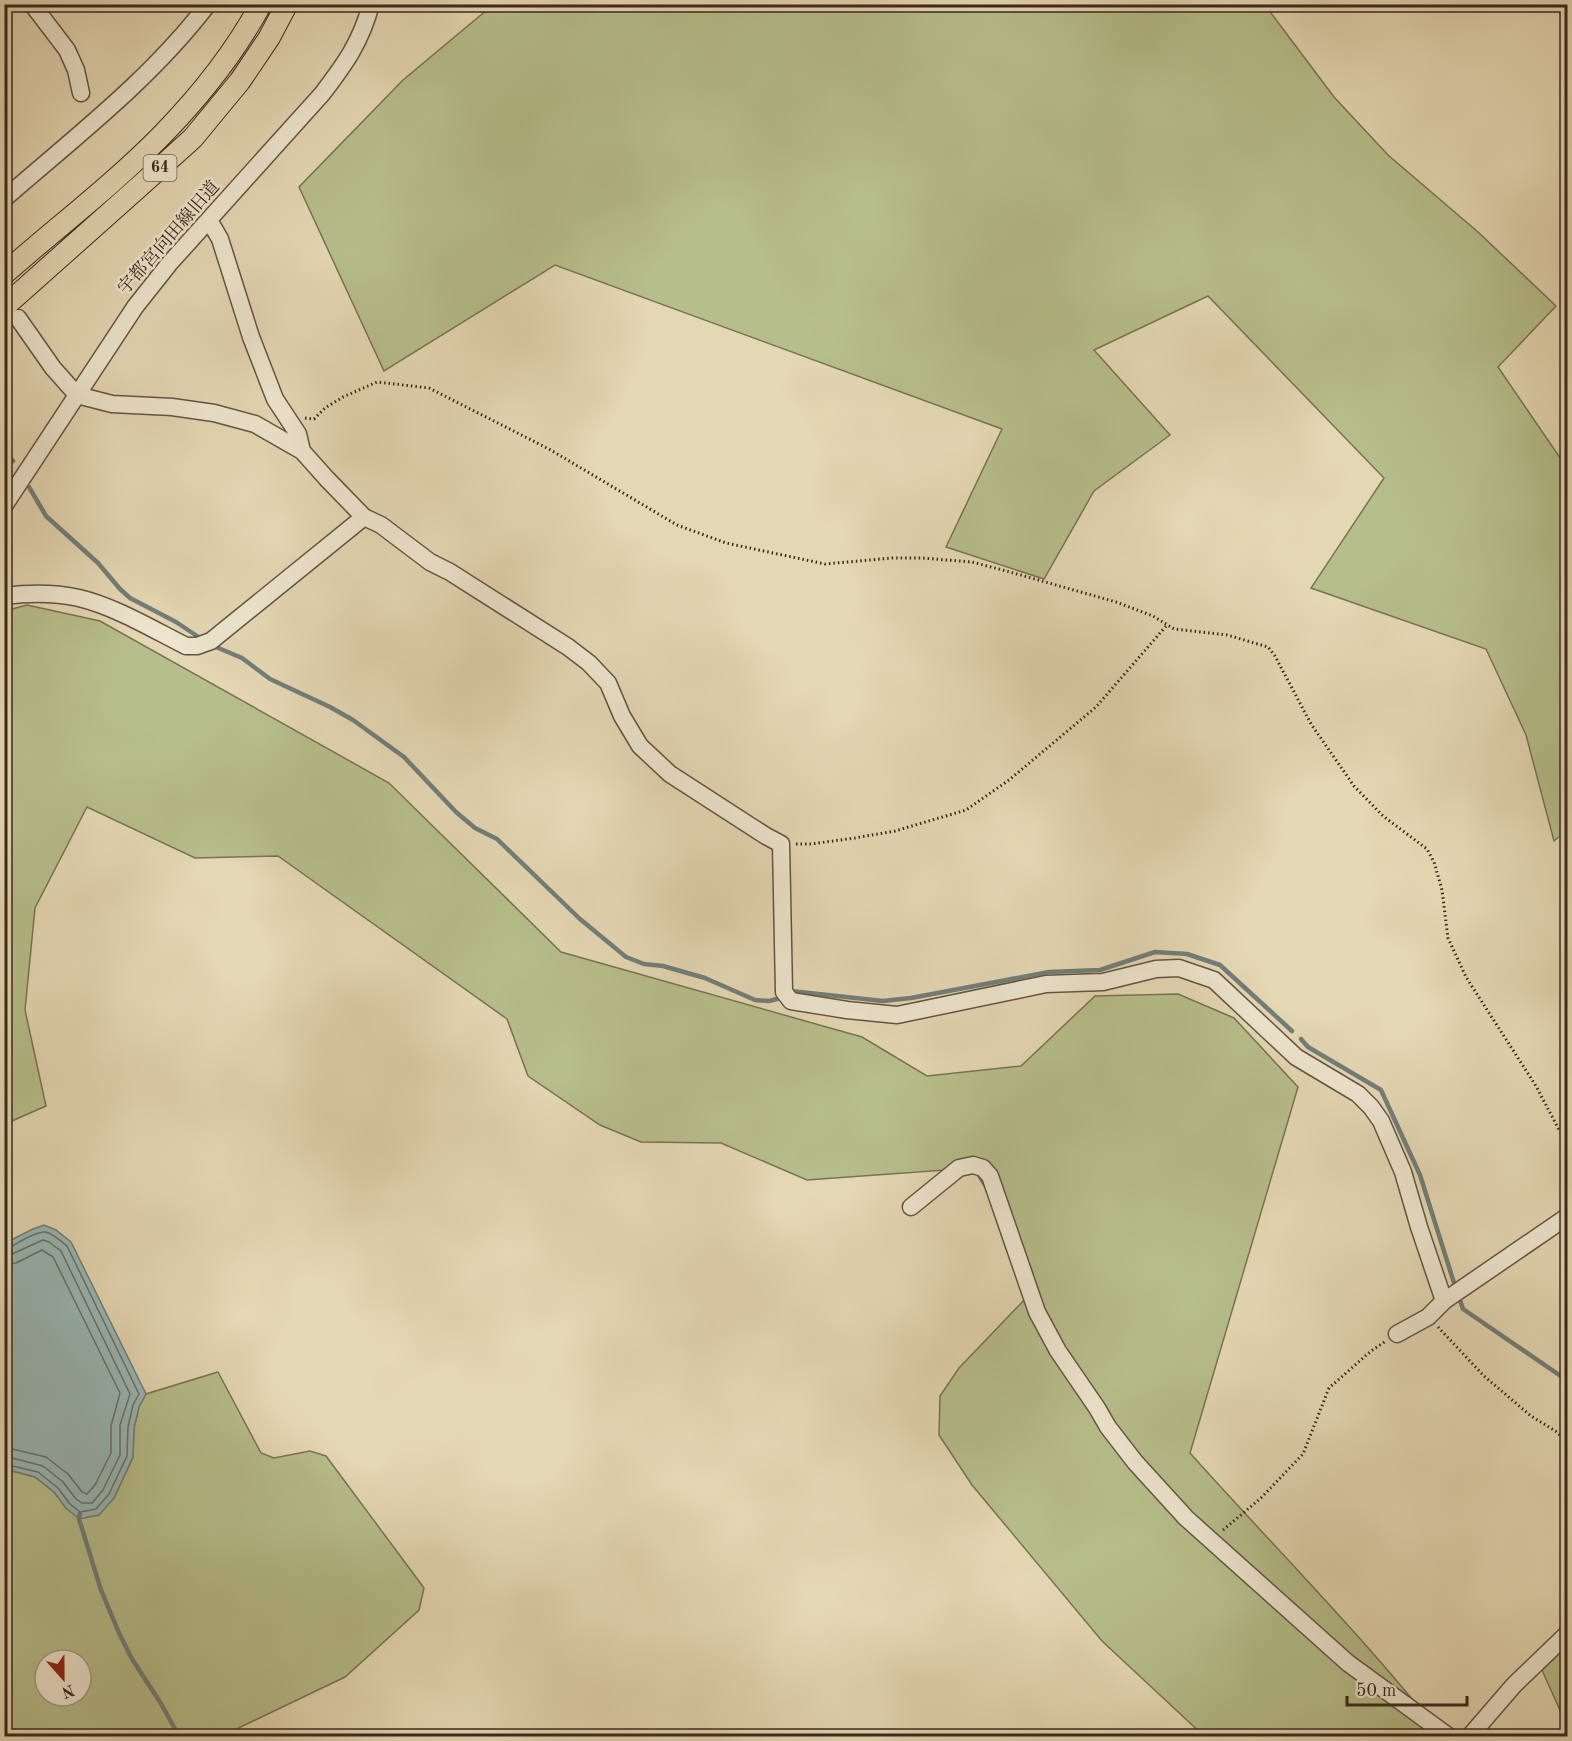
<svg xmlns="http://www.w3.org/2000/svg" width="1572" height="1741" viewBox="0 0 1572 1741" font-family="'Old Standard TT','Noto Serif JP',serif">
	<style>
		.green { fill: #b6be8b; stroke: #787354; stroke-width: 1.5; fill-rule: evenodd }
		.water { fill: #98b7b5; stroke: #727e79; stroke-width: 1.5 }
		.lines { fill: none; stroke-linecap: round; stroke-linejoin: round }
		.shore { stroke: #69706a; stroke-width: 1.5 }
		.stream { stroke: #727e79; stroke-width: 4.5 }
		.minor-casing { stroke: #645443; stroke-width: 19 }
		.major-casing { stroke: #3a281e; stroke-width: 23 }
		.path { stroke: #3a281e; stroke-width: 3; stroke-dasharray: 1.5 3; stroke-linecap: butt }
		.minor { stroke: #ede5ce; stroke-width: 16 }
		.major { stroke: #e4d7b3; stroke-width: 21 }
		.labels { text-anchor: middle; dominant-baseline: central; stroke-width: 5; stroke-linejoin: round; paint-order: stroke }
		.shield { fill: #ede5ce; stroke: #706153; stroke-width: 1.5 }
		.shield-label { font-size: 16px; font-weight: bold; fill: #3a281e }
		.street-label { font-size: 18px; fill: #3a281e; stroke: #ede5ce }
	</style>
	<rect width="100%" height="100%" fill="#e4d7b3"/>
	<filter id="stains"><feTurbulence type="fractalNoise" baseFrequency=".00333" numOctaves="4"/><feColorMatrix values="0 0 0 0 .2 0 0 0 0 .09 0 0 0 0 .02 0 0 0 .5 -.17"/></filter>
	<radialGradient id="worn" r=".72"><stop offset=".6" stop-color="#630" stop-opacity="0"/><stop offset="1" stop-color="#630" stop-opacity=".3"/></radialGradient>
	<path class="green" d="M494 4 1265 5 1334 97 1388 155 1478 232 1556 306 1498 367 1567 468V830L1554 841 1526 735 1486 649 1311 588 1384 478 1208 296 1094 350 1170 435 1094 491 1044 579 946 547 1002 429 555 265 384 371 299 187 403 80Z
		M27 605 100 621 389 783 561 952 862 1037 927 1076 1021 1066 1095 996 1178 994 1234 1018 1298 1087 1190 1453C1274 1547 1364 1637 1442 1736H1204L1102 1641 972 1485 939 1435 940 1396 959 1368 1028 1296 986 1189 973 1168 807 1180 721 1143 641 1142 600 1125 528 1076 507 1019 278 856 195 858 87 807 35 908 25 1010 46 1106 5 1124 4 611Z
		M218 1372 261 1453 274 1458 310 1451 326 1456 424 1588 419 1610 345 1677 222 1736H5L4 1469 35 1477 54 1492 66 1508 114 1498 133 1457 134 1428 139 1407 146 1394ZM45 1660H81V1696H45Z
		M1567 1646V1726L1542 1670Z"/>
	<path class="water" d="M44 1225 56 1230 71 1242 146 1394 139 1407 134 1428 133 1457 114 1498 99 1515 79 1519 66 1508 54 1492 35 1477 5 1469V1243L33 1229Z"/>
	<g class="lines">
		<path class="shore" d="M4 1248H9C17 1243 37 1231 46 1232 53 1234 61 1241 67 1246L139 1394 133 1405 128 1427 127 1456 109 1494 96 1509 80 1512 70 1504 58 1488 38 1472 4 1464
			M4 1256 12 1254 43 1240 49 1242 61 1251 130 1394 120 1425V1455L103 1490 92 1503H82L76 1499 63 1482 43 1466 4 1456
			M4 1265 16 1263 42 1250 53 1257 120 1393 111 1426V1453L95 1485 87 1494 82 1492 68 1474 46 1457 4 1447"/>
		<path class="stream" d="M4 453 13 461
			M29 487 46 516 98 563 120 589 130 598 176 622 200 638
			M216 647 242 658 270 679 330 707 353 720 404 757 456 812 475 828 497 839 580 919 626 957 644 964 663 966 705 978 755 1000 769 1001 777 999
			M791 991 883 1001 911 998 1049 972 1100 970 1155 952 1187 954 1220 965 1292 1031
			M1301 1039 1308 1047 1381 1090 1420 1175 1455 1286
			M1460 1300 1463 1309 1568 1381
			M80 1513 79 1519 101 1590 119 1633 132 1659 160 1702 179 1736"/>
		<g class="minor-casing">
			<path id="minor" d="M32 4 67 50 76 70 81 93
				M4 199C75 137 151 79 208 4
				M209 220 220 239 251 337 275 399 298 434 302 451
				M18 318 53 368 77 395 112 404 172 407 214 413 255 424 302 451 327 479 364 517 381 525 430 562 450 572 568 647 589 663 608 683 622 716 640 746 670 774 766 836 781 844 784 992 791 1001 847 1010 897 1015 1046 984 1103 982 1156 969 1179 968 1214 980 1296 1057 1358 1094 1371 1107 1381 1121 1403 1172 1419 1227 1444 1301
				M4 506 135 307 169 264 322 94C345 64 361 42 371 4
				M4 596C28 593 56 593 79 598 116 607 152 629 186 646H197L211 641 364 517
				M911 1207 959 1168 973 1165 983 1168 990 1176 1037 1312 1058 1351 1097 1408 1108 1427 1135 1462 1186 1518 1348 1663 1448 1736
				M1397 1334 1428 1317 1444 1301 1568 1216
				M1470 1736 1514 1685 1568 1633"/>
		</g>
		<g class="major-casing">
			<path id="major" d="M4 274C56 228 114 184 162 135 200 96 235 52 261 4
				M4 307 141 185 193 138 240 81 269 38 287 4"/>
		</g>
		<path class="path" d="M305 418 314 419 325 408 343 397 377 382 429 388 549 449 677 525 726 543 825 564 892 558H922L972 562 1010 572 1116 602 1153 616 1174 629 1227 635 1268 647 1275 656 1311 724 1354 786 1383 816 1427 849 1434 862 1442 890 1448 938 1466 977 1536 1086 1568 1147
			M796 844H811L855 838 895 831 966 810 1009 780 1096 707 1167 625
			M1438 1327 1484 1376 1531 1416 1557 1432 1568 1444
			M1223 1530 1261 1498 1303 1454 1329 1388 1371 1351 1386 1341"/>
		<use href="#minor" class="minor"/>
		<use href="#major" class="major"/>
	</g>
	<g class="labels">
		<rect class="shield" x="143.5" y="155" width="33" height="26" rx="4.5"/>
		<g class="shield-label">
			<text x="160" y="168">64</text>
		</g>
		<g class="street-label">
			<text transform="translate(169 238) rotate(-49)">宇都宮向田線旧道</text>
		</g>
	</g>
	<rect width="1572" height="1741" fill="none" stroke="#e4d7b3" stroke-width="24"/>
	<rect x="6" y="6" width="1560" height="1729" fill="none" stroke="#3a281e" stroke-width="3"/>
	<rect x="12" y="12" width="1548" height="1717" fill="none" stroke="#3a281e" stroke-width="1.5"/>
	<g transform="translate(63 1678) rotate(159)"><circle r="28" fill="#ede5ce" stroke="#a59988" stroke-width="1.5"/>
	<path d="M0-4.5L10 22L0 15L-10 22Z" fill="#8f2418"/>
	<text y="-9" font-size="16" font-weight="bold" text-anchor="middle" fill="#3a281e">N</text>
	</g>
	<path d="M1347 1696v9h120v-9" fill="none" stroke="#3a281e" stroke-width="3"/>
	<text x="1356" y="1696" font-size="18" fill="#3a281e" stroke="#ede5ce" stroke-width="4.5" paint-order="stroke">50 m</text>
	<rect width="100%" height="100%" filter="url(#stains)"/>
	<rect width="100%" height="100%" fill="url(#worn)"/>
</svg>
